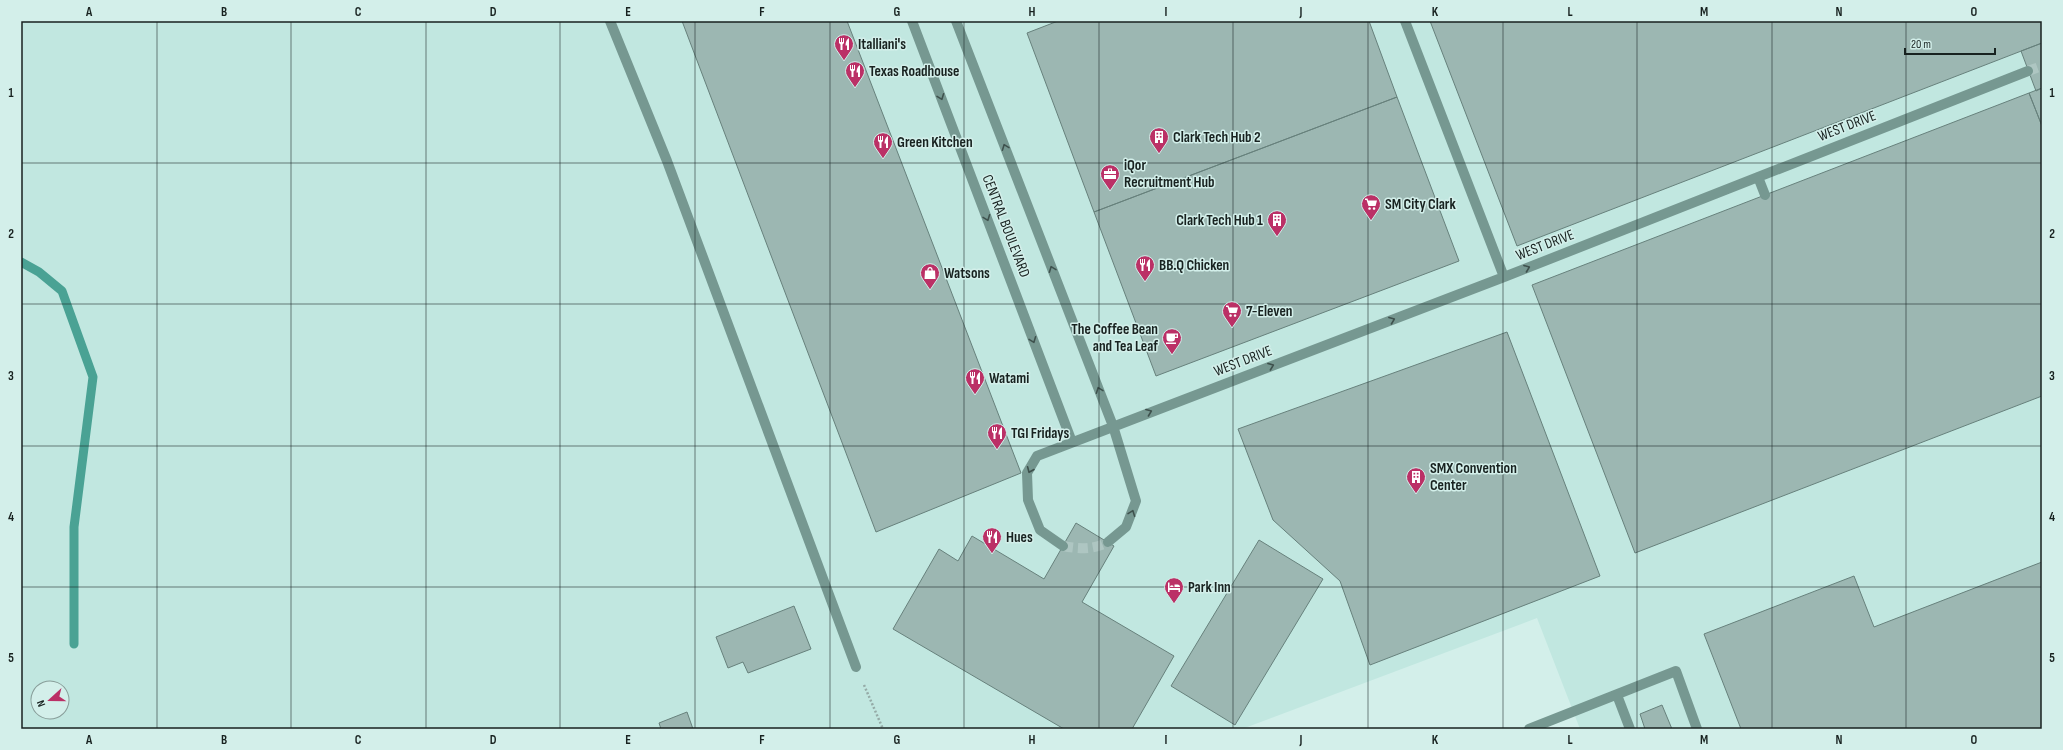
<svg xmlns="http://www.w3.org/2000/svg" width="2063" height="750" viewBox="0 0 2063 750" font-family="'Sofia Sans Condensed',sans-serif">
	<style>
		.built { fill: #c1e7e0; fill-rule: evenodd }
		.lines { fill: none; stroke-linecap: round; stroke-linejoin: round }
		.stream { stroke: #4aa294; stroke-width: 9 }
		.building { fill: #9cb7b2; stroke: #67817c }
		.minor-tunnel { stroke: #aec6c2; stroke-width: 10; stroke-dasharray: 10 5; stroke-linecap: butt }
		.path { stroke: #95aba7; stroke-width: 2.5; stroke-dasharray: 2 2; stroke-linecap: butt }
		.minor { stroke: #769891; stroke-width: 10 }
		.oneway { stroke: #3e514d }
		.grid { fill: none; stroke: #182220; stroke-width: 1; stroke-opacity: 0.55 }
		.labels { text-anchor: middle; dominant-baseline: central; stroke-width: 3; stroke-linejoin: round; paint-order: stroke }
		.poi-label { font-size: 15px; font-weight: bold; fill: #182220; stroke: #d3efea; text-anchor: start }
		.street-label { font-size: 15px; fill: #182220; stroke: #d3efea }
		.neatline { fill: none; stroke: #182220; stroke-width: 1.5 }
		.grid-label { font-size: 13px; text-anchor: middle; font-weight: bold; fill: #182220 }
	</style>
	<rect width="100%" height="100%" fill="#d3efea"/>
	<path class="built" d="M21 21H2042V729H1580L1537 618 1242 729H21ZM38 688H62V712H38Z"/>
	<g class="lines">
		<path class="stream" d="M21 262 39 272 62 291 93 377 74 527V644"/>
	</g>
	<path class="building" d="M682 21H847L1021 473 876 532Z
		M1058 21H1369L1397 97 1094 212 1027 33Z
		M1430 21H2042V43L1517 246Z
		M2042 43V88L2036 91 2021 51Z
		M2042 88V126L2029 93Z
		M2029 93 2042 126V396L1635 553 1532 285Z
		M1397 97 1459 261 1156 376 1094 212Z
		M1507 332 1600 576 1370 665 1340 581 1273 520 1238 429Z
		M1076 523 1114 546 1082 602 1174 656 1132 729H1064L893 629 939 549 958 561 972 536 1044 579Z
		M1259 540 1323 579 1235 725 1171 686Z
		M2042 562V729H1741L1704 634 1854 576 1874 627Z
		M794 606 811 649 748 673 743 662 728 668 716 637Z
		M1662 705 1672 729H1645L1640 714Z
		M687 712 693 729H661L659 723Z"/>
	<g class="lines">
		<path class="minor-tunnel" d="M2028 71 2042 66
			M1063 546C1079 549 1093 550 1108 542"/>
		<path class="path" d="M864 685 883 729"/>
		<path class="minor" d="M610 21 667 161 856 667
			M912 21 1072 442
			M956 21 1113 426 1136 501 1126 527 1108 542
			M1405 21 1504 277
			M1758 177 1765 195
			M1063 546 1040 530 1028 500 1027 473 1037 456 1504 277 2028 71
			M1617 695 1630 729
			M1529 729 1676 671 1697 729"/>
	</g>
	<defs><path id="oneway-chevron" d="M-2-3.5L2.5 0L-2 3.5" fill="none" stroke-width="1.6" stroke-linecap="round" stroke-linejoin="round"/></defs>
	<g class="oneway">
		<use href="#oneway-chevron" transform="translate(941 97) rotate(69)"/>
		<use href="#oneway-chevron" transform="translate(1005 147) rotate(-111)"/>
		<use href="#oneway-chevron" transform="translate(987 218) rotate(69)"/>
		<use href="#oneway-chevron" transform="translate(1527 268) rotate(-21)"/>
		<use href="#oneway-chevron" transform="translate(1052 269) rotate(-111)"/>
		<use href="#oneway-chevron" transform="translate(1392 320) rotate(-21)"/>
		<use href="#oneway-chevron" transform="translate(1033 340) rotate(69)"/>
		<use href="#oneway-chevron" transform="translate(1271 366) rotate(-21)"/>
		<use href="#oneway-chevron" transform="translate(1099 390) rotate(-111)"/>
		<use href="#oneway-chevron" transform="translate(1149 412) rotate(-21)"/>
		<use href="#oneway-chevron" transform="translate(1030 470) rotate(113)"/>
		<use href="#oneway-chevron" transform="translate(1132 513) rotate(-69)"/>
	</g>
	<path class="grid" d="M157 21V729M291 21V729M426 21V729M560 21V729M695 21V729M830 21V729M964 21V729M1099 21V729M1233 21V729M1368 21V729M1503 21V729M1637 21V729M1772 21V729M1906 21V729M21 163H2042M21 304H2042M21 446H2042M21 587H2042"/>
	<defs>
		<g id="restaurant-pin" transform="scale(1)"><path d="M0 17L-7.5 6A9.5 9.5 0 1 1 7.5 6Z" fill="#bb3066" stroke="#d3efea"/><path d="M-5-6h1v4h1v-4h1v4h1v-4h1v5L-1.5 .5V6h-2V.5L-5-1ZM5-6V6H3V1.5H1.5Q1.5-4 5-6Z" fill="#fff"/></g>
		<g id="building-pin" transform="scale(1)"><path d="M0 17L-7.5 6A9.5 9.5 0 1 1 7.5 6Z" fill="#bb3066" stroke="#d3efea"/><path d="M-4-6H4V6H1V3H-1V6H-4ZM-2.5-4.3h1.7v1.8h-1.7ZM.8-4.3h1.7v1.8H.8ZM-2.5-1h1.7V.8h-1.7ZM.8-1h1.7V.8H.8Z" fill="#fff"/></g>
		<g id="office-pin" transform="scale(1)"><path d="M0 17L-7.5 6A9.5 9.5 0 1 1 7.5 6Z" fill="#bb3066" stroke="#d3efea"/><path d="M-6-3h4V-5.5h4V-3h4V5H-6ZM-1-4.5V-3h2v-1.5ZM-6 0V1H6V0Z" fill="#fff"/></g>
		<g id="supermarket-pin" transform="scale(1)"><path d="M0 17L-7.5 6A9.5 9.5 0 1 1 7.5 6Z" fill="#bb3066" stroke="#d3efea"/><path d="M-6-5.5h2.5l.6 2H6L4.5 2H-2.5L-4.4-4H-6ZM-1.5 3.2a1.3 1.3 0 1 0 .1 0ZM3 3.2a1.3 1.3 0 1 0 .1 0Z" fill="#fff"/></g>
		<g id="shop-pin" transform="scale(1)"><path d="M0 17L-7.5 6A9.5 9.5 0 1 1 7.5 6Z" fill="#bb3066" stroke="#d3efea"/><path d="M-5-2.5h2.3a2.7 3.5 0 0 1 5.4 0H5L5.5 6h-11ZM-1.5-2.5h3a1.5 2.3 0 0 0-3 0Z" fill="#fff"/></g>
		<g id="cafe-pin" transform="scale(1)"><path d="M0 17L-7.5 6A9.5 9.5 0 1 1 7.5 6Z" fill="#bb3066" stroke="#d3efea"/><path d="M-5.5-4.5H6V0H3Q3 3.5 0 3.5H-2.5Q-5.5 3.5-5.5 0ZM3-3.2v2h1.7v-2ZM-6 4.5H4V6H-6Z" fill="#fff"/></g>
		<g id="hotel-pin" transform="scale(1)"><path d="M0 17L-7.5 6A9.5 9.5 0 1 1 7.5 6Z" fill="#bb3066" stroke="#d3efea"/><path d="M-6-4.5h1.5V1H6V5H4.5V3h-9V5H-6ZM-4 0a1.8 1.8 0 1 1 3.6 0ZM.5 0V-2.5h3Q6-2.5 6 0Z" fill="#fff"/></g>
	</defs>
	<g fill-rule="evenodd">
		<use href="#restaurant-pin" x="844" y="44"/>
		<use href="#restaurant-pin" x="855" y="71"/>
		<use href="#building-pin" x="1159" y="137"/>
		<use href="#restaurant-pin" x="883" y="142"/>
		<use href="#office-pin" x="1110" y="174"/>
		<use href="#supermarket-pin" x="1371" y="204"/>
		<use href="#building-pin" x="1277" y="220"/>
		<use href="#restaurant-pin" x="1145" y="265"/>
		<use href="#shop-pin" x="930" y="273"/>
		<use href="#supermarket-pin" x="1232" y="311"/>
		<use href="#cafe-pin" x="1172" y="338"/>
		<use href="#restaurant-pin" x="975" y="378"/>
		<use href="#restaurant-pin" x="997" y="433"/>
		<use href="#building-pin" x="1416" y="477"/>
		<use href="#restaurant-pin" x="992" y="537"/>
		<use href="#hotel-pin" x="1174" y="587"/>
	</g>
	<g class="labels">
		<g class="poi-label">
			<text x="858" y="44">Italliani's</text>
			<text x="869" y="71">Texas Roadhouse</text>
			<text x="1173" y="137">Clark Tech Hub 2</text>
			<text x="897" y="142">Green Kitchen</text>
			<text x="1124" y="165">iQor<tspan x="1124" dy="17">Recruitment Hub</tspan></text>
			<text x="1385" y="204">SM City Clark</text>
			<text x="1263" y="220" text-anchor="end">Clark Tech Hub 1</text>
			<text x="1159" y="265">BB.Q Chicken</text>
			<text x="944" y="273">Watsons</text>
			<text x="1246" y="311">7-Eleven</text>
			<text x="1158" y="329" text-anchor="end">The Coffee Bean<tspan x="1158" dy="17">and Tea Leaf</tspan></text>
			<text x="989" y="378">Watami</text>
			<text x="1011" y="433">TGI Fridays</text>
			<text x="1430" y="468">SMX Convention<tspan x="1430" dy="17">Center</tspan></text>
			<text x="1006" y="537">Hues</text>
			<text x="1188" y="587">Park Inn</text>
		</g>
		<g class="street-label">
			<text transform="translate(1847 126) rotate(-21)">WEST DRIVE</text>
			<text transform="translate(1006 226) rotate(69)">CENTRAL BOULEVARD</text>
			<text transform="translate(1545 245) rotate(-21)">WEST DRIVE</text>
			<text transform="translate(1243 361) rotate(-21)">WEST DRIVE</text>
		</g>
	</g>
	<rect width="2063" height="750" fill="none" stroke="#d3efea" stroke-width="44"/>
	<g transform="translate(50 700) rotate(249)"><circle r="19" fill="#d3efea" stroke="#889d99"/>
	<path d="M0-3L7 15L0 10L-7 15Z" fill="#bb3066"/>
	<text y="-6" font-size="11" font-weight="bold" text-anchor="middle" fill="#182220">N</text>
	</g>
	<path d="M1905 48v6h90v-6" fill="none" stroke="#182220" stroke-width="2"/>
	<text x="1911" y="48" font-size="12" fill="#182220" stroke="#d3efea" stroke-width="3" paint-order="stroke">20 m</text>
	<rect x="22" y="22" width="2019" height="706" class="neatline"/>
	<g class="grid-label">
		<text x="89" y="16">A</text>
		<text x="224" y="16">B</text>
		<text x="358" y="16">C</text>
		<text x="493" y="16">D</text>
		<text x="628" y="16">E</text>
		<text x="762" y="16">F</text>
		<text x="897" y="16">G</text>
		<text x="1032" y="16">H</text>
		<text x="1166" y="16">I</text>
		<text x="1301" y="16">J</text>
		<text x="1435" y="16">K</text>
		<text x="1570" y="16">L</text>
		<text x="1704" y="16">M</text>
		<text x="1839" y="16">N</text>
		<text x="1974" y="16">O</text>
		<text x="11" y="97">1</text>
		<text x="2052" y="97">1</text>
		<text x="11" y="238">2</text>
		<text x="2052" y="238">2</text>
		<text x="11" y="380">3</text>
		<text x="2052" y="380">3</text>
		<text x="11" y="521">4</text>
		<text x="2052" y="521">4</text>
		<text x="11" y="662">5</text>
		<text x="2052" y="662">5</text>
		<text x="89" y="744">A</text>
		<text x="224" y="744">B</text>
		<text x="358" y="744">C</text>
		<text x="493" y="744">D</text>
		<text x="628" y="744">E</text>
		<text x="762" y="744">F</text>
		<text x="897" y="744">G</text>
		<text x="1032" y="744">H</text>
		<text x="1166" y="744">I</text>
		<text x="1301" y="744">J</text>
		<text x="1435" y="744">K</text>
		<text x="1570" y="744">L</text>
		<text x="1704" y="744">M</text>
		<text x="1839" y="744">N</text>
		<text x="1974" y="744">O</text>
	</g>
</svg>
